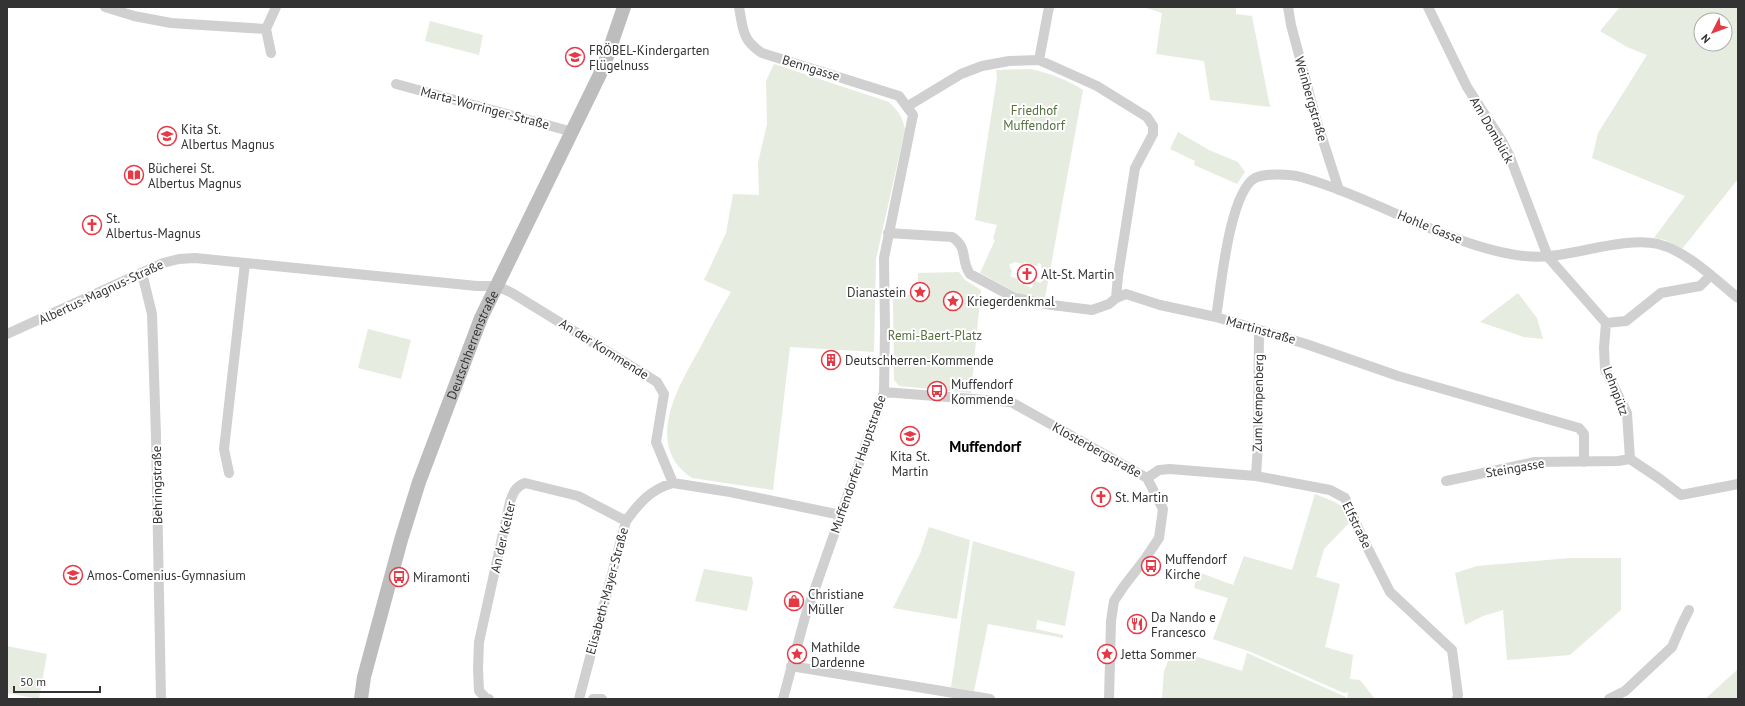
<svg xmlns="http://www.w3.org/2000/svg" width="1745" height="706" viewBox="0 0 1745 706" font-family="'PT Sans',sans-serif">
	<style>
		.green { fill: #e6ecdf; fill-rule: evenodd }
		.lines { fill: none; stroke-linecap: round; stroke-linejoin: round }
		.street { stroke: #d0d0d0; stroke-width: 10 }
		.secondary { stroke: #bdbdbd; stroke-width: 14 }
		.labels { text-anchor: middle; dominant-baseline: central; stroke-width: 4; stroke-linejoin: round; paint-order: stroke }
		.poi-label { font-size: 13px; fill: #333; stroke: #fff; text-anchor: start }
		.street-label { font-size: 13px; fill: #333; stroke: #fff }
		.park-label { font-size: 13px; fill: #56703f; stroke: #fff }
		.quarter-label { font-size: 15px; font-weight: bold; fill: #000; stroke: #fff }
	</style>
	<rect width="100%" height="100%" fill="#fff"/>
	<path class="green" d="M1143 7H1236V14L1252 16 1270 107 1210 100 1204 61 1156 54 1162 13Z
		M1620 7H1738V179L1682 249 1665 240 1654 238 1685 196 1592 158 1598 133 1647 55 1627 47 1600 31ZM1701 20H1725V44H1701Z
		M430 21 483 35 479 55 425 41Z
		M774 64 889 102C898 111 903 117 905 130L876 259 874 352 790 347 773 490 692 478C643 445 678 387 700 348 710 329 720 310 731 292L704 280 726 233 733 194 759 195 758 163 767 124 766 81Z
		M1030 69C1049 73 1066 79 1083 90L1045 298 1019 294 980 273 995 240 993 239 997 225 975 220 997 78 996 70ZM1015 262 1023 264 1024 262 1037 266 1038 263 1041 264V268L1045 269 1041 283 1034 281 1032 288 1018 282V279L1010 276 1012 271 1009 265Z
		M1178 132 1209 150 1238 162 1245 172 1237 184 1194 165 1195 161 1170 149Z
		M959 272 965 280 981 290 971 393 899 386 894 380 893 294 917 295 918 273Z
		M1518 293 1537 318 1543 339 1524 337 1480 322Z
		M368 329 411 340 401 379 358 368Z
		M1315 494 1335 502 1346 509 1352 520 1324 549 1316 577 1340 584 1325 647 1353 655 1350 679 1360 680 1375 699H1347L1348 692 1344 693 1251 652 1213 639 1228 598 1194 588 1198 572 1233 585 1244 556 1292 570Z
		M929 527 970 540 957 619 893 608 920 554Z
		M973 541 1075 572 1065 626 1037 620 1036 629 1063 635V638L988 624 974 691 951 687Z
		M1570 558H1621V610L1570 655 1507 660 1503 610 1483 616 1465 625 1455 573 1477 566Z
		M704 569 752 577 753 583 747 611 695 601Z
		M7 646 47 654 39 699 7 693Z
		M1173 649 1242 671 1247 653 1346 697V699H1162L1164 671Z
		M1738 669V699H1705Z"/>
	<g class="lines">
		<path class="street" d="M105 7 134 16 171 23 266 29 276 7
			M739 7C743 29 742 40 762 53L899 96 913 115 884 258 885 329 884 392 805 617 783 699
			M1288 7 1291 25 1316 119 1339 190
			M1428 7 1467 87 1502 141 1510 157 1548 257 1606 323 1626 321 1661 293 1700 286 1711 275
			M266 29 271 53
			M1039 60 1049 7
			M396 84 573 132
			M908 106 961 74 982 66 1009 61 1039 60 1097 86 1147 117 1153 126V134L1135 168 1118 276 1116 298
			M888 233 952 237C969 248 960 260 970 274L1015 298 1052 305 1092 310 1109 304 1116 298 1126 294 1160 305 1216 317 1306 344 1398 376 1579 428 1584 434V462
			M142 273 152 314 156 436 161 699
			M1216 317C1221 288 1229 193 1255 178 1265 173 1290 174 1301 177 1361 194 1415 226 1475 245 1497 252 1526 259 1550 256 1581 253 1629 237 1658 244 1687 251 1716 280 1738 298
			M1606 323 1604 348 1605 369 1627 413 1630 459 1660 479 1681 495 1738 484
			M7 334 163 263 179 259 195 258 477 286H497L512 293 657 382 664 394 656 442 673 483 730 492 841 515
			M884 392 1011 402 1147 478 1163 509 1159 538 1145 559 1124 586 1114 601 1111 621 1109 699
			M229 473 224 449 245 263
			M1256 476 1258 444 1259 330
			M1147 478 1159 470 1170 469 1256 476 1330 490 1345 498 1362 537 1390 592 1452 650 1458 695 1457 699
			M1446 481 1535 462 1618 461 1630 459
			M791 666 990 699
			M489 699H487L479 691 478 669 479 642 510 502C513 493 515 487 525 483L578 496 626 521
			M579 699 626 521C639 503 651 489 673 483
			M593 699H602
			M1609 699 1625 691 1672 647 1682 624 1689 610"/>
		<path class="secondary" id="s1" d="M361 699 364 677 401 540 419 482 481 318 603 68 624 7"/>
	</g>
	<defs>
		<g id="school-ring" transform="scale(1)"><circle r="9.5" fill="#fff" stroke="#e63946" stroke-width="1.5"/><path d="M0-5L7-2L0 1L-7-2ZM-4 1L0 2.5L4 1V4Q0 6-4 4Z" fill="#e63946"/></g>
		<g id="library-ring" transform="scale(1)"><circle r="9.5" fill="#fff" stroke="#e63946" stroke-width="1.5"/><path d="M-6-4Q-3-5.5-.7-3.5V5Q-3 3-6 4ZM6-4Q3-5.5 .7-3.5V5Q3 3 6 4Z" fill="#e63946"/></g>
		<g id="church-ring" transform="scale(1)"><circle r="9.5" fill="#fff" stroke="#e63946" stroke-width="1.5"/><path d="M-1.2-6h2.4v3.5h3.3v2.4h-3.3V6h-2.4V-.1h-3.3v-2.4h3.3Z" fill="#e63946"/></g>
		<g id="sight-ring" transform="scale(1)"><circle r="9.5" fill="#fff" stroke="#e63946" stroke-width="1.5"/><path d="M0-6L1.8-2.2L6-1.7L2.9 1.2L3.7 5.4L0 3.3L-3.7 5.4L-2.9 1.2L-6-1.7L-1.8-2.2Z" fill="#e63946"/></g>
		<g id="building-ring" transform="scale(1)"><circle r="9.5" fill="#fff" stroke="#e63946" stroke-width="1.5"/><path d="M-4-6H4V6H1V3H-1V6H-4ZM-2.5-4.3h1.7v1.8h-1.7ZM.8-4.3h1.7v1.8H.8ZM-2.5-1h1.7V.8h-1.7ZM.8-1h1.7V.8H.8Z" fill="#e63946"/></g>
		<g id="bus-ring" transform="scale(1)"><circle r="9.5" fill="#fff" stroke="#e63946" stroke-width="1.5"/><path d="M-5-6H5V4H4V6H2V4H-2V6H-4V4H-5ZM-3.5-4V0h7V-4ZM-3.5 1.2v1.5H-2V1.2ZM2 1.2v1.5H3.5V1.2Z" fill="#e63946"/></g>
		<g id="shop-ring" transform="scale(1)"><circle r="9.5" fill="#fff" stroke="#e63946" stroke-width="1.5"/><path d="M-5-2.5h2.3a2.7 3.5 0 0 1 5.4 0H5L5.5 6h-11ZM-1.5-2.5h3a1.5 2.3 0 0 0-3 0Z" fill="#e63946"/></g>
		<g id="restaurant-ring" transform="scale(1)"><circle r="9.5" fill="#fff" stroke="#e63946" stroke-width="1.5"/><path d="M-5-6h1v4h1v-4h1v4h1v-4h1v5L-1.5 .5V6h-2V.5L-5-1ZM5-6V6H3V1.5H1.5Q1.5-4 5-6Z" fill="#e63946"/></g>
	</defs>
	<g fill-rule="evenodd">
		<use href="#school-ring" x="575" y="57"/>
		<use href="#school-ring" x="167" y="136"/>
		<use href="#library-ring" x="134" y="175"/>
		<use href="#church-ring" x="92" y="225"/>
		<use href="#church-ring" x="1027" y="274"/>
		<use href="#sight-ring" x="920" y="292"/>
		<use href="#sight-ring" x="953" y="301"/>
		<use href="#building-ring" x="831" y="360"/>
		<use href="#bus-ring" x="937" y="391"/>
		<use href="#school-ring" x="910" y="436"/>
		<use href="#church-ring" x="1101" y="497"/>
		<use href="#bus-ring" x="1151" y="566"/>
		<use href="#school-ring" x="73" y="575"/>
		<use href="#bus-ring" x="399" y="577"/>
		<use href="#shop-ring" x="794" y="601"/>
		<use href="#restaurant-ring" x="1137" y="624"/>
		<use href="#sight-ring" x="797" y="654"/>
		<use href="#sight-ring" x="1107" y="654"/>
	</g>
	<g class="labels">
		<g class="poi-label">
			<text x="589" y="50">FRÖBEL-Kindergarten<tspan x="589" dy="15">Flügelnuss</tspan></text>
			<text x="181" y="129">Kita St.<tspan x="181" dy="15">Albertus Magnus</tspan></text>
			<text x="148" y="168">Bücherei St.<tspan x="148" dy="15">Albertus Magnus</tspan></text>
			<text x="106" y="218">St.<tspan x="106" dy="15">Albertus-Magnus</tspan></text>
			<text x="1041" y="274">Alt-St. Martin</text>
			<text x="906" y="292" text-anchor="end">Dianastein</text>
			<text x="967" y="301">Kriegerdenkmal</text>
			<text x="845" y="360">Deutschherren-Kommende</text>
			<text x="951" y="384">Muffendorf<tspan x="951" dy="15">Kommende</tspan></text>
			<text x="910" y="456" text-anchor="middle">Kita St.<tspan x="910" dy="15">Martin</tspan></text>
			<text x="1115" y="497">St. Martin</text>
			<text x="1165" y="559">Muffendorf<tspan x="1165" dy="15">Kirche</tspan></text>
			<text x="87" y="575">Amos-Comenius-Gymnasium</text>
			<text x="413" y="577">Miramonti</text>
			<text x="808" y="594">Christiane<tspan x="808" dy="15">Müller</tspan></text>
			<text x="1151" y="617">Da Nando e<tspan x="1151" dy="15">Francesco</tspan></text>
			<text x="811" y="647">Mathilde<tspan x="811" dy="15">Dardenne</tspan></text>
			<text x="1121" y="654">Jetta Sommer</text>
		</g>
		<g class="street-label">
			<text transform="translate(811 68) rotate(17)">Benngasse</text>
			<text transform="translate(1311 99) rotate(74)">Weinbergstraße</text>
			<text transform="translate(485 108) rotate(15)">Marta-Worringer-Straße</text>
			<text transform="translate(1492 130) rotate(60)">Am Domblick</text>
			<text transform="translate(1430 227) rotate(22)">Hohle Gasse</text>
			<text transform="translate(101 292) rotate(-25)">Albertus-Magnus-Straße</text>
			<text transform="translate(1261 330) rotate(16)">Martinstraße</text>
			<text stroke="none"><textPath href="#s1" startOffset="372">Deutschherrenstraße</textPath></text>
			<text transform="translate(604 349) rotate(32)">An der Kommende</text>
			<text transform="translate(1616 391) rotate(69)">Lehnpütz</text>
			<text transform="translate(1258 403) rotate(-89)">Zum Kempenberg</text>
			<text transform="translate(1097 450) rotate(29)">Klosterbergstraße</text>
			<text transform="translate(858 464) rotate(-71)">Muffendorfer Hauptstraße</text>
			<text transform="translate(1515 468) rotate(-10)">Steingasse</text>
			<text transform="translate(157 485) rotate(-91)">Behringstraße</text>
			<text transform="translate(1357 525) rotate(64)">Elfstraße</text>
			<text transform="translate(503 537) rotate(-77)">An der Kelter</text>
			<text transform="translate(607 591) rotate(-75)">Elisabeth-Mayer-Straße</text>
		</g>
		<g class="park-label">
			<text x="1034" y="110">Friedhof<tspan x="1034" dy="15">Muffendorf</tspan></text>
			<text x="935" y="335">Remi-Baert-Platz</text>
		</g>
		<g class="quarter-label">
			<text x="985" y="446">Muffendorf</text>
		</g>
	</g>
	<rect width="1745" height="706" fill="none" stroke="#333333" stroke-width="16"/>
	<g transform="translate(1713 32) rotate(228)"><circle r="19" fill="#ffffff" stroke="#adadad"/>
	<path d="M0-3L7 15L0 10L-7 15Z" fill="#e63946"/>
	<text y="-6" font-size="11" font-weight="bold" text-anchor="middle" fill="#333333">N</text>
	</g>
	<path d="M14 686v6h86v-6" fill="none" stroke="#333333" stroke-width="2"/>
	<text x="20" y="686" font-size="12" fill="#333333" stroke="#ffffff" stroke-width="3" paint-order="stroke">50 m</text>
</svg>
